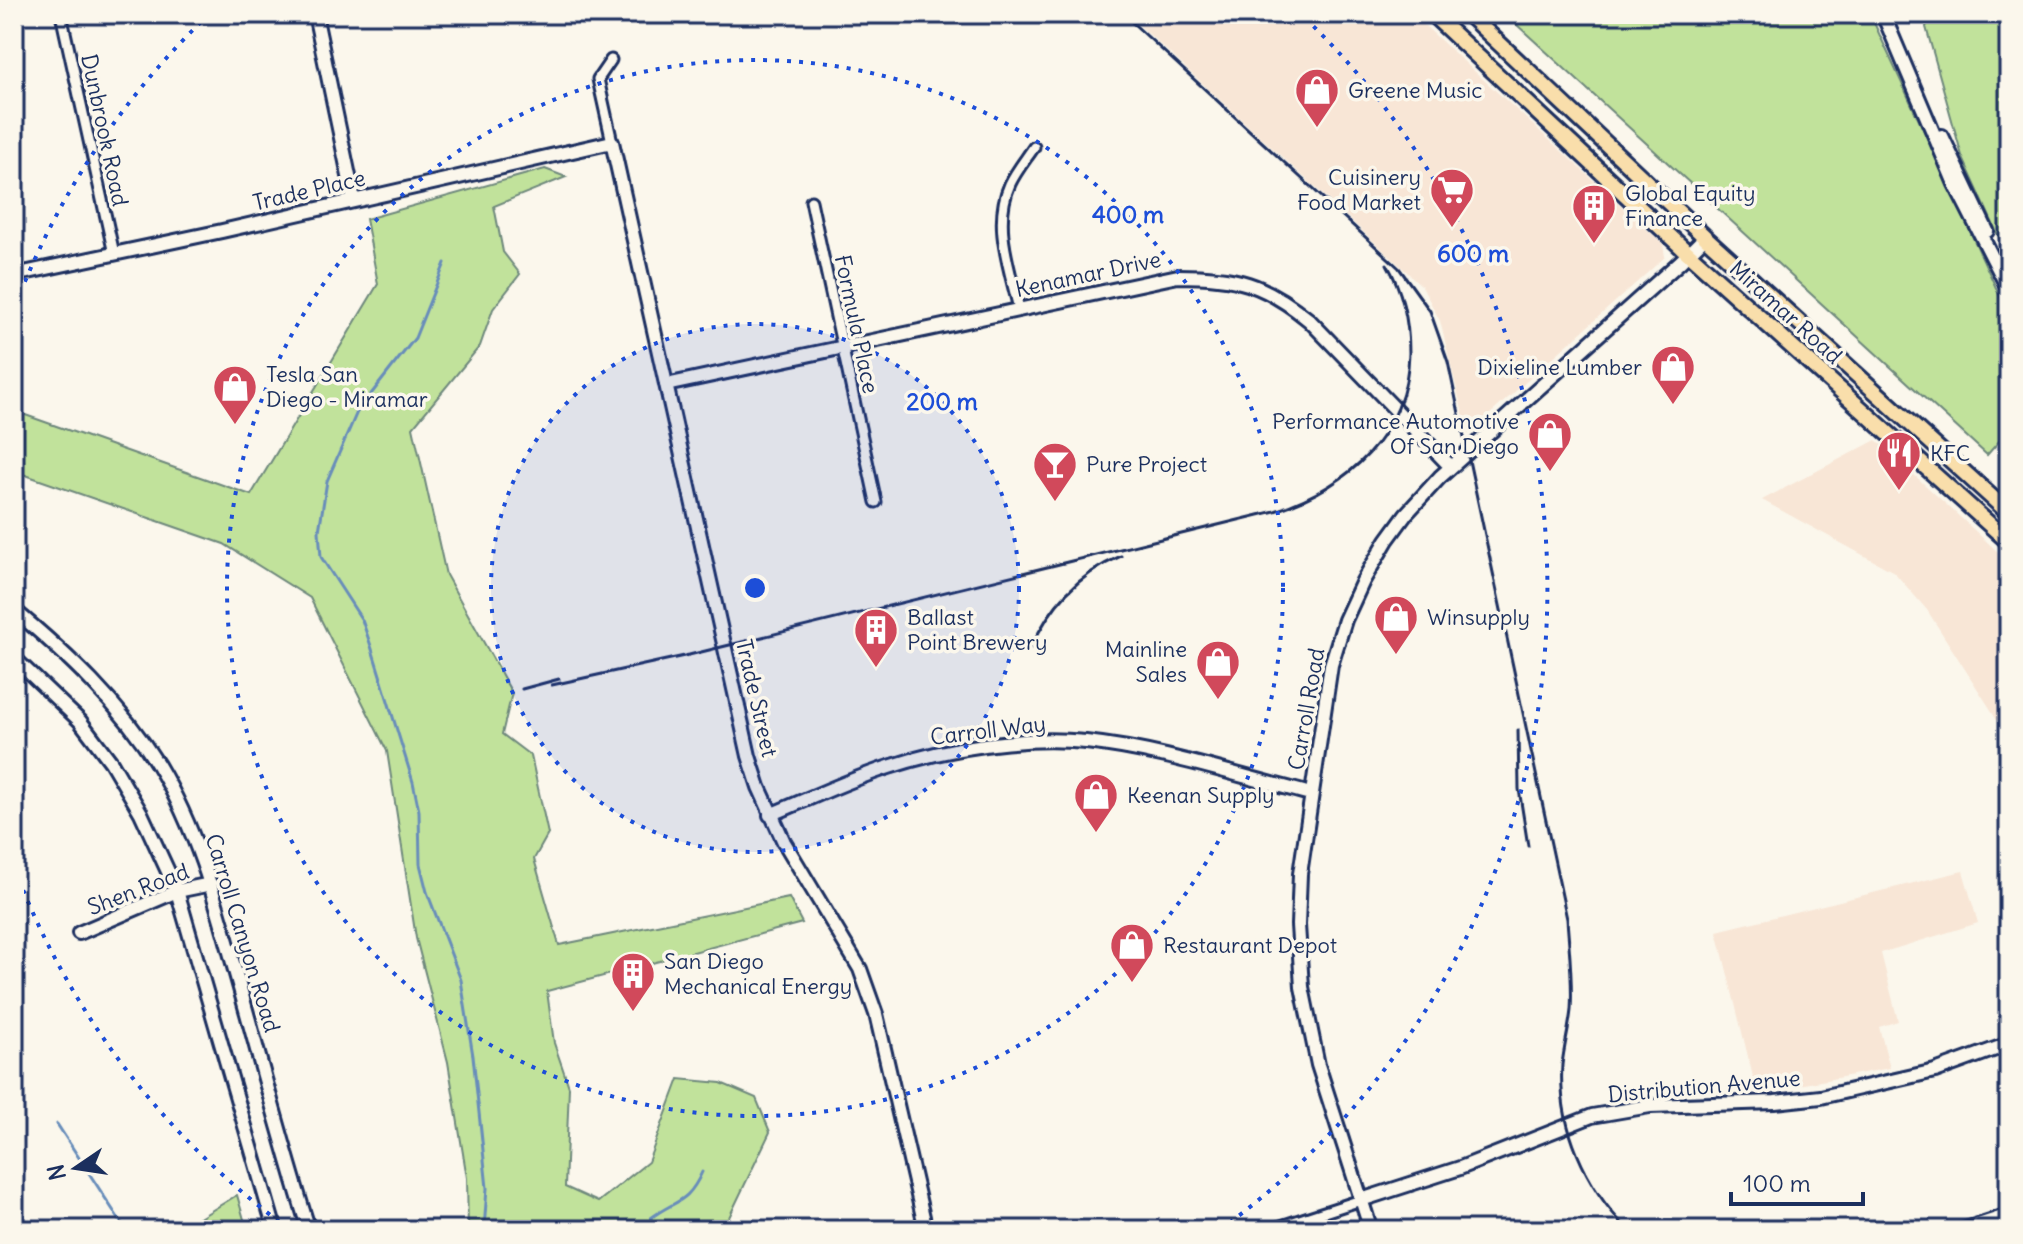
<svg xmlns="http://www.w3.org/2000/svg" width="2023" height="1244" viewBox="0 0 2023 1244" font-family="Delius,sans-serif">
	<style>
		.built { fill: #f8e6d6 }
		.green { fill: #c1e29b; stroke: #6e887c; stroke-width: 2 }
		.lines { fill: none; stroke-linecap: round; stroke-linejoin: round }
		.stream { stroke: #688dba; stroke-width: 3 }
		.street-casing { stroke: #1b2f5e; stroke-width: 15 }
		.secondary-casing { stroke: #1b2f5e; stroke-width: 18 }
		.primary-casing { stroke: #1b2f5e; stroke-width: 20 }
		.street { stroke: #fbf7ec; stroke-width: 9 }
		.secondary { stroke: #fbf7ec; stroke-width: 12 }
		.primary { stroke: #f9deab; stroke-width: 14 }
		.rail { stroke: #1b2f5e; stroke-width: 3 }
		.ring { fill: none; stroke: #1d4ed8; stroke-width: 4; stroke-dasharray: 4 8 }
		.labels { text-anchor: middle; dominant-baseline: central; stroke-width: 7; stroke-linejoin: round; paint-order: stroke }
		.poi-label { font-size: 22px; fill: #1b2f5e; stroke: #fbf7ec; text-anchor: start }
		.street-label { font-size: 22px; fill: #1b2f5e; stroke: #fbf7ec }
		.centre { fill: #1d4ed8; stroke: #fbf7ec; stroke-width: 4 }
		.ring-label { font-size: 24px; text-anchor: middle; font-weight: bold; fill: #1d4ed8; stroke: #fbf7ec; stroke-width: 7; stroke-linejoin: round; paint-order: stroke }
	</style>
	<rect width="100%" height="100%" fill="#fbf7ec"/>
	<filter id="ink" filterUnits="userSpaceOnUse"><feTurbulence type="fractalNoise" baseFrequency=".0125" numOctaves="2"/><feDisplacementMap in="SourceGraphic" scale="16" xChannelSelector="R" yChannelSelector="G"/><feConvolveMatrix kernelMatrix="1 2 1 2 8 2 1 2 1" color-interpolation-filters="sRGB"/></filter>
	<g filter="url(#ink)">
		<path class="built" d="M1182 14H1412L1663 244 1665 257 1468 434 1440 321 1422 286 1138 24Z
			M1876 440 2009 562V738L1927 610 1894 572 1762 500Z
			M1963 871 1978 923 1881 953 1898 1021 1879 1027 1890 1068 1757 1093 1717 931Z"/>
		<path class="green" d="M1505 14H1870L2009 316V430L1987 455Z
			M1931 14H2009V259L1962 156 1926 27Z
			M545 169 566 177 494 206 503 252 520 274 493 309 480 346 413 427 446 575 512 693 502 734 531 756 548 834 534 859 559 945 789 898 802 923 547 991 554 1043 569 1087 565 1187 598 1202 648 1162 679 1079 721 1083 756 1098 770 1132 723 1230H468L467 1178 448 1062 416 938 387 751 310 598 224 544 14 471V411L251 495 378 284 366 219Z
			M237 1195 247 1230H180Z"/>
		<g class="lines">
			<path class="stream" d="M445 263 415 338 357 412 327 481 319 531 321 557 362 620 371 646 413 782 419 811 420 864 427 892 461 980 473 1056 487 1188 484 1230
				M57 1124 126 1230
				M648 1230 651 1218C676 1199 687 1205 702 1172"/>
			<g class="street-casing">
				<path id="street" d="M61 14 114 254
					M611 60 598 79 612 142
					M811 201 876 502
					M1019 309C1010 269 992 224 1010 184 1016 171 1026 159 1034 147
					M1269 1230 1361 1200"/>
			</g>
			<g class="secondary-casing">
				<path id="secondary" d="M315 14 354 200
					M1883 14 1955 184 2009 290
					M1942 136 1987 231
					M14 275 222 231 612 142 749 756 759 787 784 842 860 969 876 1014 926 1230
					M666 385 1178 276C1236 276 1264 283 1309 320L1451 467
					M14 610C68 655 120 704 158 765 197 830 216 901 236 974 260 1059 282 1145 309 1230
					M14 658 80 721 111 762 141 813 177 891 275 1230
					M770 815C809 799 848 780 889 767 950 747 1022 736 1086 742 1162 750 1238 776 1311 794
					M79 933 177 891 211 884
					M1361 1200 1460 1168 1592 1116 1650 1106 1775 1102 1821 1097 1935 1071 2009 1044
					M1371 1230 1318 1065 1302 987 1298 925 1300 874 1331 665 1345 620 1363 581 1387 540 1406 514 1440 477 1681 261 1705 237"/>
			</g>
			<g class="primary-casing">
				<path id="primary" d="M1432 14 1689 254 2009 542
					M1468 14 1705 237 2009 513"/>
			</g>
			<use href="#street" class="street"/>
			<use href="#secondary" class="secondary"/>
			<use href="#primary" class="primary"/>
			<path class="rail" d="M1123 14 1399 268 1430 311 1448 362 1567 919C1569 949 1573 980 1571 1010 1569 1029 1564 1046 1562 1065 1558 1127 1585 1186 1628 1230
				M1031 648C1050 606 1077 575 1121 556
				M552 685 689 655 1275 511C1349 486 1407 435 1409 353 1409 321 1403 292 1387 264
				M522 689 559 679
				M1518 730 1519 789 1528 846
				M1967 1229 2009 1224
				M1939 1230 2009 1207"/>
		</g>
	</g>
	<circle cx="755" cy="588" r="264" fill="#1d4ed8" fill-opacity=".12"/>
	<g class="ring">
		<circle cx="755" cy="588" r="264"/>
		<circle cx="755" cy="588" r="528"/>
		<path d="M289 1229A792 792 0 0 1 16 872M16 304A792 792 0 0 1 205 18M1305 18A792 792 0 0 1 1221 1229"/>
	</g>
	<defs>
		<g id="shop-pin" transform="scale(2.3)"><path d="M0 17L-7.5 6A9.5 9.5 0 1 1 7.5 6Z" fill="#d1495b" stroke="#fbf7ec"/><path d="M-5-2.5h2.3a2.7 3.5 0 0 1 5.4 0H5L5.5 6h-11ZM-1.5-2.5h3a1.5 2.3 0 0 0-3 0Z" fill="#fff"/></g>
		<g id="supermarket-pin" transform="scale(2.3)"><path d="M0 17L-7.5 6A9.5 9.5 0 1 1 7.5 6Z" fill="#d1495b" stroke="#fbf7ec"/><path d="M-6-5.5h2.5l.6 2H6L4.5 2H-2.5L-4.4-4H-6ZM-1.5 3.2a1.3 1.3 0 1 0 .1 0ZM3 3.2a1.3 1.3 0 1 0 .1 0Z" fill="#fff"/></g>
		<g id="building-pin" transform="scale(2.3)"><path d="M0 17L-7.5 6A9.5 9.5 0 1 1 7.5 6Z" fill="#d1495b" stroke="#fbf7ec"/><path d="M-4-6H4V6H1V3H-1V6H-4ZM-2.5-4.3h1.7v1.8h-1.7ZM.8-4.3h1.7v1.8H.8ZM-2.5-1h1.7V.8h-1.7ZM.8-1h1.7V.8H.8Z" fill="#fff"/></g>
		<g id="restaurant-pin" transform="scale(2.3)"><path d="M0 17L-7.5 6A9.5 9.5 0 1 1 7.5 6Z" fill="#d1495b" stroke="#fbf7ec"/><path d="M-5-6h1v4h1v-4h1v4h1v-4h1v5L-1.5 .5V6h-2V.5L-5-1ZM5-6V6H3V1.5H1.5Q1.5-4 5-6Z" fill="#fff"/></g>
		<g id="bar-pin" transform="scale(2.3)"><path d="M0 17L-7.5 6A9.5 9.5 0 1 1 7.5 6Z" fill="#d1495b" stroke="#fbf7ec"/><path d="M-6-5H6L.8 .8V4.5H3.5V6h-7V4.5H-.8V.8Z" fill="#fff"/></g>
	</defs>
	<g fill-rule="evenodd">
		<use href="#shop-pin" x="1317" y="90"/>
		<use href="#supermarket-pin" x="1452" y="190"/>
		<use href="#building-pin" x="1594" y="206"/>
		<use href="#shop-pin" x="1673" y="367"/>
		<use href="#shop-pin" x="235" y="387"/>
		<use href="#shop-pin" x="1550" y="434"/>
		<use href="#restaurant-pin" x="1899" y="453"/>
		<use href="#bar-pin" x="1055" y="464"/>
		<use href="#shop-pin" x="1396" y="617"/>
		<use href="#building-pin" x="876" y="630"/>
		<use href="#shop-pin" x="1218" y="662"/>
		<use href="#shop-pin" x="1096" y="795"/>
		<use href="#shop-pin" x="1132" y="945"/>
		<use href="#building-pin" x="633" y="974"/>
	</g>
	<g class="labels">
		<g class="poi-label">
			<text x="1348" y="90">Greene Music</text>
			<text x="1421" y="177" text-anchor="end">Cuisinery<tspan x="1421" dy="25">Food Market</tspan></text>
			<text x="1625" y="193">Global Equity<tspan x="1625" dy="25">Finance</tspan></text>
			<text x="1642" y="367" text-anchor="end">Dixieline Lumber</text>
			<text x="266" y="374">Tesla San<tspan x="266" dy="25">Diego - Miramar</tspan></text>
			<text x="1519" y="421" text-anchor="end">Performance Automotive<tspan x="1519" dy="25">Of San Diego</tspan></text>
			<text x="1930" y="453">KFC</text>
			<text x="1086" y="464">Pure Project</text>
			<text x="907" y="617">Ballast<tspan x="907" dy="25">Point Brewery</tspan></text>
			<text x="1427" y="617">Winsupply</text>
			<text x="1187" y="649" text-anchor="end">Mainline<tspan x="1187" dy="25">Sales</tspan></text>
			<text x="1127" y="795">Keenan Supply</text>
			<text x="1163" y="945">Restaurant Depot</text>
			<text x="664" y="961">San Diego<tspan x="664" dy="25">Mechanical Energy</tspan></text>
		</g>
		<g class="street-label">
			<text transform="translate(105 130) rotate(78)">Dunbrook Road</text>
			<text transform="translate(309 190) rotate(-13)">Trade Place</text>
			<text transform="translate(1088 274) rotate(-12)">Kenamar Drive</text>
			<text transform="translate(1786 312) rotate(42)">Miramar Road</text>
			<text transform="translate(857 324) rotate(78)">Formula Place</text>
			<text transform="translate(757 698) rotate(77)">Trade Street</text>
			<text transform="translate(1306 709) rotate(-80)">Carroll Road</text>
			<text transform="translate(988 730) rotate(-7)">Carroll Way</text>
			<text transform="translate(138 889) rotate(-21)">Shen Road</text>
			<text transform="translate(243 933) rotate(73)">Carroll Canyon Road</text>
			<text transform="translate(1704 1086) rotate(-5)">Distribution Avenue</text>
		</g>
	</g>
	<circle cx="755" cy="588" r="12" class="centre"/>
	<g class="ring-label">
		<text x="1128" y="223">400 m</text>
		<text x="1473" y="262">600 m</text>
		<text x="942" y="410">200 m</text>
	</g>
	<rect width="2023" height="1244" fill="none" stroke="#fbf7ec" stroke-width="48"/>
	<rect x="24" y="24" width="1975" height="1196" fill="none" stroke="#1b2f5e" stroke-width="3" filter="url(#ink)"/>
	<g transform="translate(76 1168) rotate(257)" stroke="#fbf7ec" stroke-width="6" paint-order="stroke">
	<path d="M0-6L14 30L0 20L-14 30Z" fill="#1b2f5e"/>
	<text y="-12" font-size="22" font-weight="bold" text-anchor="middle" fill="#1b2f5e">N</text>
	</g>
	<path d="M1731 1192v12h132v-12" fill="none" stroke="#1b2f5e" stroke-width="4"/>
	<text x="1743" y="1192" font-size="24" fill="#1b2f5e" stroke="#fbf7ec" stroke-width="6" paint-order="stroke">100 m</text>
</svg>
